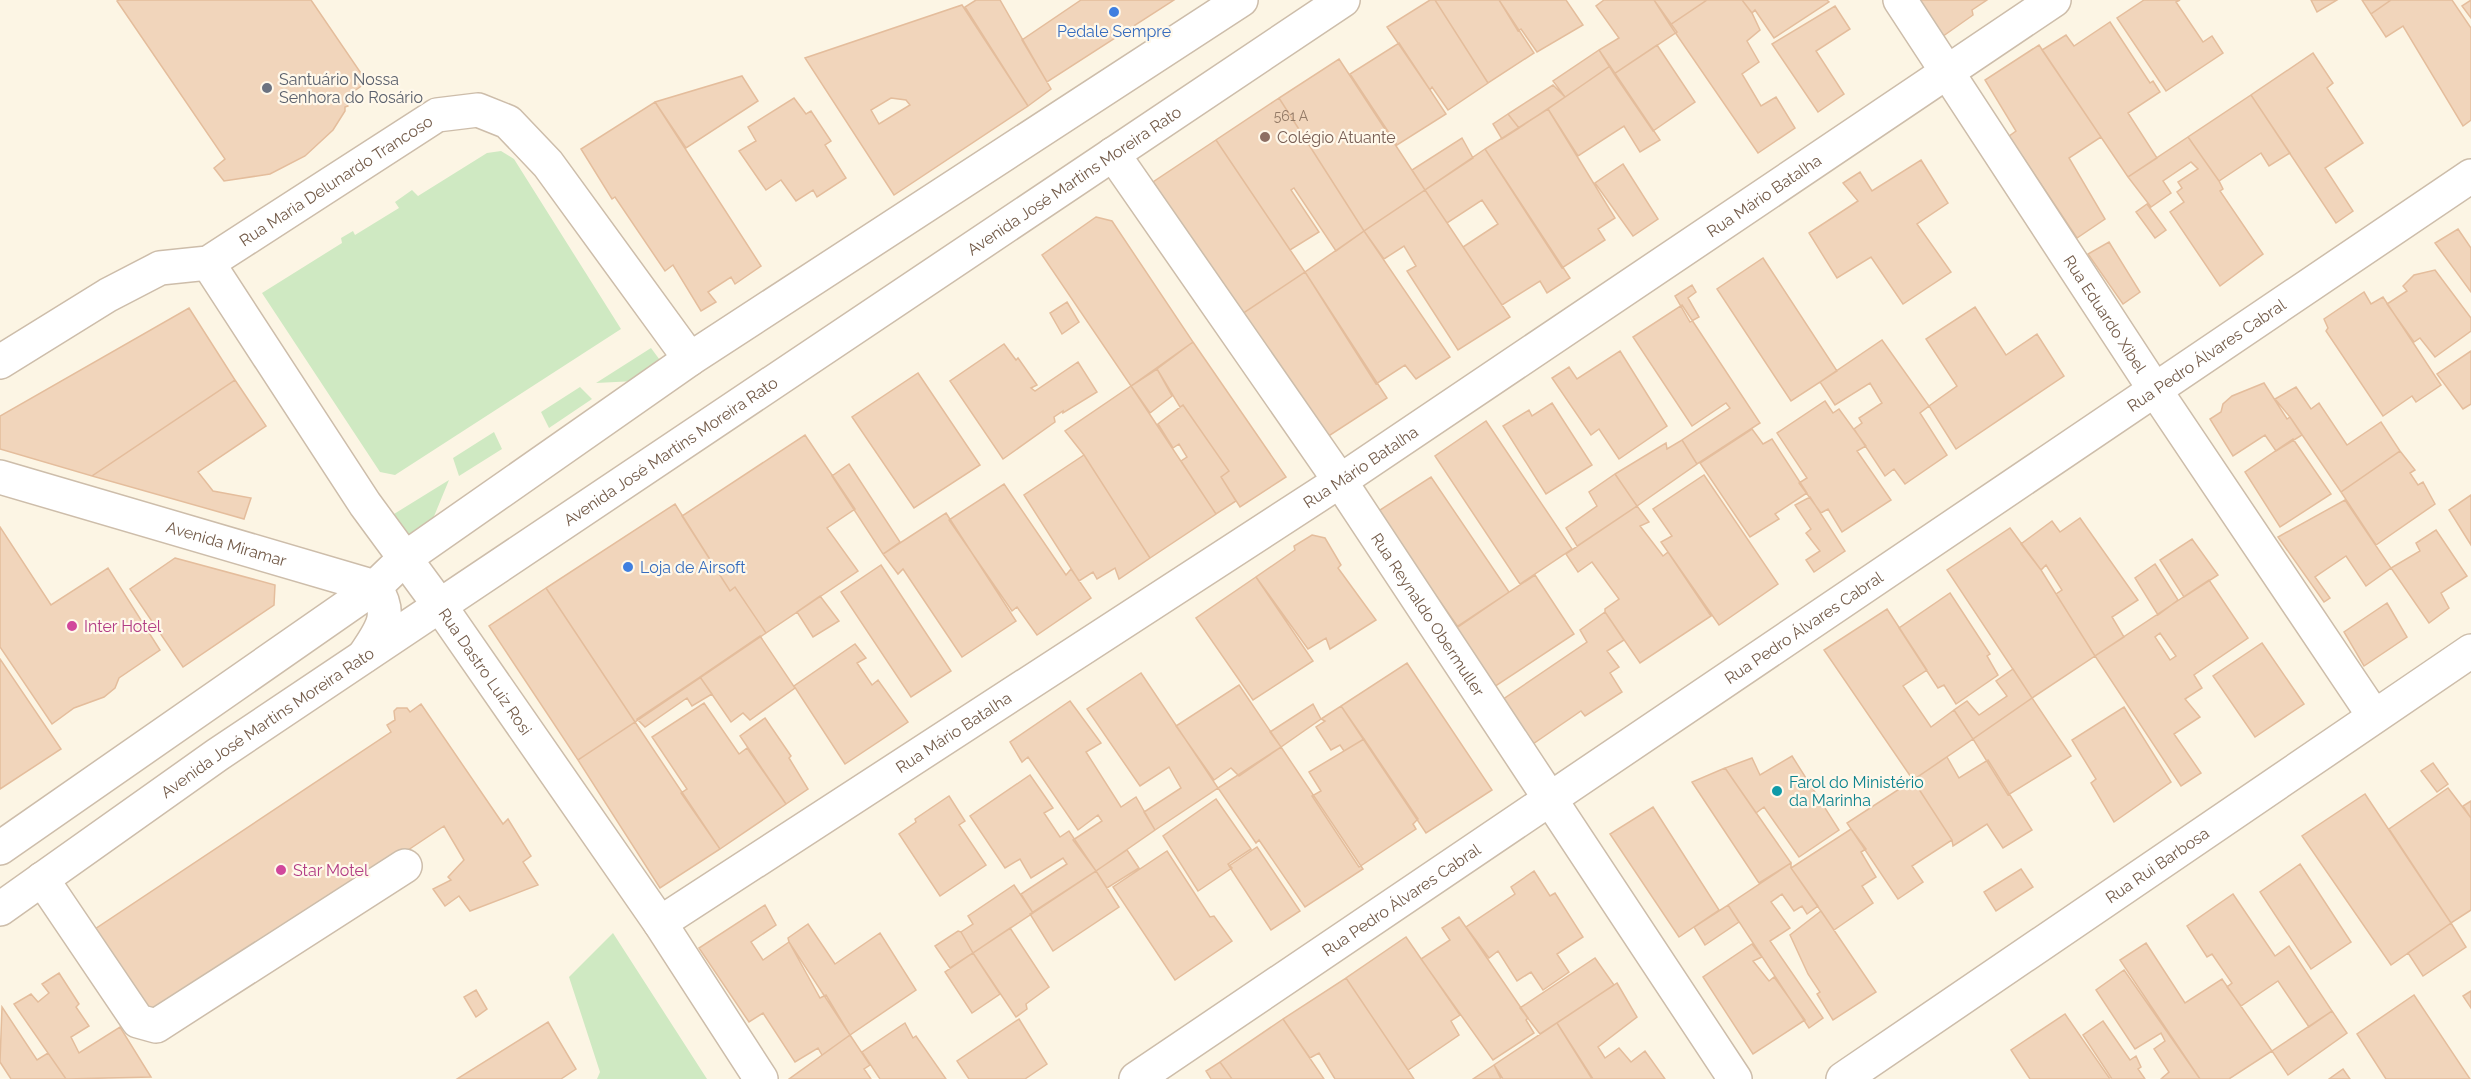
<svg xmlns="http://www.w3.org/2000/svg" width="2471" height="1079" viewBox="0 0 2471 1079" font-family="Raleway,sans-serif">
	<style>
		.green { fill: #cfe9c2 }
		.building { fill: #f1d5bb; stroke: #e4bd9c; stroke-width: 1.5; fill-rule: evenodd }
		.lines { fill: none; stroke-linecap: round; stroke-linejoin: round }
		.minor-casing { stroke: #cdbdaa; stroke-width: 36 }
		.minor { stroke: #fff; stroke-width: 33 }
		.shop-dot { fill: #3f7fe0; stroke: #fff8ea; stroke-width: 2 }
		.worship-dot { fill: #6b7280; stroke: #fff8ea; stroke-width: 2 }
		.education-dot { fill: #8d6e63; stroke: #fff8ea; stroke-width: 2 }
		.hotel-dot { fill: #d1479c; stroke: #fff8ea; stroke-width: 2 }
		.culture-dot { fill: #0f9aa8; stroke: #fff8ea; stroke-width: 2 }
		.labels { text-anchor: middle; dominant-baseline: central; stroke-width: 4.5; stroke-linejoin: round; paint-order: stroke }
		.number-label { font-size: 14px; fill: #937a66 }
		.shop-label { font-size: 16px; fill: #366cbe; stroke: #fff8ea }
		.worship-label { font-size: 16px; fill: #5b616d; stroke: #fff8ea; text-anchor: start }
		.education-label { font-size: 16px; fill: #785e54; stroke: #fff8ea; text-anchor: start }
		.street-label { font-size: 16px; fill: #745c4a; stroke: #fff8ea }
		.hotel-label { font-size: 16px; fill: #b23c85; stroke: #fff8ea; text-anchor: start }
		.culture-label { font-size: 16px; fill: #0d838f; stroke: #fff8ea; text-anchor: start }
	</style>
	<rect width="100%" height="100%" fill="#fcf5e4"/>
	<path class="green" d="M501 151 514 159 621 329 395 475 380 472 262 293 342 243 341 238 353 231 355 235 399 208 395 202 412 190 418 196 487 153Z
		M651 348 668 371 655 380 596 383Z
		M580 387 592 399 549 428 541 412Z
		M494 432 502 449 459 476 453 458Z
		M449 480 430 526 406 539 394 514Z
		M613 933 707 1079H597L600 1072 569 977Z"/>
	<path class="building" d="M119 0H311L367 82 350 94 351 101H347L348 106 345 107V111L333 130 305 156 270 174 224 181 214 168 225 159 117 1Z
		M976 0H1000L1051 89 1028 106 965 7Z
		M1081 0H1174L1047 82 1022 40Z
		M1430 0H1435L1488 83 1448 110 1432 87 1430 90 1387 27Z
		M1435 0H1499L1534 53 1488 83Z
		M1499 0H1566L1583 25 1537 52 1521 29 1518 31Z
		M1604 0H1654L1677 32 1614 74 1599 50 1619 38 1596 6Z
		M1654 0H1707L1670 25Z
		M1707 0H1742L1752 13 1760 30 1747 41 1759 62 1742 74 1761 106 1776 97 1795 128 1758 153 1670 25Z
		M1742 0H1827L1829 2 1774 38 1755 10 1752 13Z
		M1914 0H1987L1972 10 1973 15 1939 39Z
		M2144 0H2180L2176 2 2203 42 2212 36 2223 53 2166 91 2117 18Z
		M2311 0H2337L2317 12Z
		M2362 0H2391L2371 14Z
		M2391 0H2452L2471 28V120L2463 126 2403 26 2386 37 2371 14Z
		M2471 0V18L2462 6Z
		M962 5 1028 106 894 195 805 58ZM891 98 906 100 910 105 879 124 871 110Z
		M1835 6 1850 29 1816 51 1844 94 1818 112 1772 44Z
		M2110 22 2150 83 2153 81 2160 92 2128 113 2157 158 2128 177 2042 50 2066 35 2074 46Z
		M1399 43 1446 114 1397 145 1350 74Z
		M1657 45 1695 102 1653 131 1614 74Z
		M2039 45 2101 137 2069 158 2105 219 2077 238 2023 157 2017 161 2005 139 2016 131 1985 80Z
		M1599 50 1610 66 1565 97 1553 81Z
		M2313 53 2333 83 2327 88 2363 143 2325 168 2353 211 2336 223 2251 95Z
		M1339 59 1425 190 1364 231 1279 98Z
		M1610 66 1660 140 1640 152 1624 126 1578 156 1548 109Z
		M742 76 758 101 686 148 655 102Z
		M1553 85 1565 97 1519 128 1508 114Z
		M2251 95 2290 153 2269 166 2261 153 2219 181 2188 137Z
		M794 98 806 114 811 111 831 141 825 145 846 178 817 197 813 190 796 201 781 180 766 190 739 151 756 141 748 127Z
		M1279 98 1364 231 1336 251 1294 188 1291 190 1319 232 1290 250 1216 140Z
		M655 102 761 266 735 284 731 277 708 292 716 302 701 311 673 265 665 271 615 197 612 199 581 149Z
		M1548 109 1615 218 1598 229 1605 240 1562 268 1485 149Z
		M1508 114 1519 128 1502 139 1493 124Z
		M2188 137 2219 181 2223 189 2220 191 2263 254 2220 286 2170 212 2184 202 2177 192 2182 188 2178 182 2198 169 2191 162 2163 181 2171 193 2151 207 2128 177Z
		M1462 138 1473 158 1425 190 1412 170Z
		M1216 140 1305 272 1239 316 1153 182Z
		M1485 149 1570 278 1547 293 1540 281 1502 305 1463 247 1498 224 1482 200 1447 223 1425 190Z
		M1921 160 1948 203 1917 224 1951 272 1903 304 1871 257 1837 278 1809 233 1858 201 1843 183 1860 172 1872 191Z
		M1623 164 1658 219 1633 236 1595 183Z
		M1425 190 1510 317 1458 350 1407 271 1416 266 1404 246 1384 259 1364 231Z
		M2147 204 2166 230 2155 238 2136 212Z
		M1096 217 1112 221 1193 342 1131 386 1042 255Z
		M2458 229 2471 248V292L2435 243Z
		M1364 231 1450 357 1416 379 1405 365 1376 384 1305 272Z
		M2109 242 2140 292 2123 304 2088 254Z
		M1763 258 1837 371 1791 401 1717 289Z
		M2435 270 2471 318V331L2435 357 2420 338 2414 342 2387 304 2407 291 2403 286 2414 275Z
		M1305 272 1387 398 1321 441 1239 316Z
		M1692 285 1696 292 1688 298 1699 317 1690 322 1675 296Z
		M2364 292 2371 304 2383 297 2441 385 2416 402 2412 396 2383 416 2326 331 2328 328 2324 319Z
		M1067 302 1079 322 1062 334 1050 313Z
		M1682 305 1760 423 1697 464 1682 440 1730 408 1726 403 1692 426 1633 337Z
		M1975 307 2006 355 2037 334 2064 376 1956 449 1929 406 1957 386 1926 339Z
		M189 308 235 380 92 476 0 449V416Z
		M1882 340 1929 406 1920 413 1947 455 1905 484 1894 469 1885 476 1854 429 1862 423 1859 418 1882 403 1870 383 1835 405 1820 382Z
		M1193 342 1286 477 1240 507 1221 477 1229 471 1183 405 1180 407 1157 369Z
		M1004 344 1016 360 1018 358 1037 385 1031 388 1035 391 1078 362 1097 392 1063 413V411L1054 417 1055 422 1003 459 950 381Z
		M1620 351 1667 426 1619 459 1599 429 1591 435 1552 378 1569 367 1577 379Z
		M2471 351V404L2463 409 2437 374Z
		M1157 369 1172 396 1150 413 1131 386Z
		M918 373 980 465 914 508 852 417Z
		M235 380 266 426 198 472 213 491 251 498 244 519 92 476Z
		M2264 383 2287 419 2290 417 2302 435 2276 451 2265 435 2233 456 2210 419 2221 412 2223 404 2232 396Z
		M1131 386 1216 514 1150 558 1084 455 1065 431Z
		M2296 387 2311 409 2319 403 2347 445 2381 422 2400 451 2341 492 2290 417 2275 399Z
		M1825 401 1833 413 1839 409 1866 446 1857 451 1891 500 1842 532 1828 509 1821 513 1799 483 1807 478 1777 433Z
		M1552 403 1592 465 1546 494 1503 426 1529 410 1532 416Z
		M1183 405 1229 471 1221 477 1236 501 1216 514 1181 461 1187 457 1179 444 1173 448 1158 424Z
		M1486 421 1572 549 1520 584 1435 456Z
		M1752 429 1763 444 1772 439 1807 493 1775 514 1779 519 1750 537 1700 463Z
		M805 435 855 509 827 528 858 571 766 633 735 587 730 591 682 516Z
		M2293 439 2331 494 2280 527 2245 472Z
		M1682 440 1697 464 1637 506 1615 474 1666 443 1667 449Z
		M2400 451 2415 470 2410 473 2418 485 2423 482 2435 504 2376 545 2341 492Z
		M1084 455 1150 558 1119 579 1115 568 1097 579 1093 572 1079 581 1024 495Z
		M849 464 900 542 883 554 832 476Z
		M1615 474 1637 506 1577 546 1566 528 1597 506 1589 492Z
		M1704 475 1778 584 1719 625 1661 542 1672 536 1653 509Z
		M1431 477 1509 592 1458 627 1377 512Z
		M1004 484 1066 575 1071 569 1091 598 1037 635 1017 607 1012 611 949 520Z
		M2471 495V545L2449 510Z
		M1810 497 1845 551 1814 572 1806 560 1820 551 1806 533 1811 529 1795 505Z
		M2345 500 2391 568 2366 586 2346 556 2315 577 2330 598 2324 602 2278 537Z
		M675 504 730 591 735 587 766 633 635 722 546 588Z
		M1637 506 1649 522 1640 526 1663 556 1668 552 1711 616 1640 663 1605 612V609L1619 599 1592 562 1578 572 1566 554Z
		M946 513 1016 621 962 657 903 569 898 574 883 554Z
		M2080 518 2138 600 2112 617 2124 637 2095 656 2056 594 2062 590 2046 565 2041 570 2021 544 2052 521 2060 532Z
		M0 527 51 605 108 568 160 650 119 678 115 688 104 697 74 708 52 724 0 647Z
		M2010 528 2041 570 2095 656 2032 698 1947 570Z
		M2436 530 2467 576 2441 593 2449 608 2429 623 2391 568 2420 551 2416 543Z
		M1312 535 1325 538 1341 565 1338 568 1376 620 1330 649 1326 638 1308 649 1256 577 1295 550 1294 546Z
		M2192 539 2218 575 2184 597 2160 560Z
		M175 558 275 585 274 605 183 667 130 589Z
		M2155 564 2178 600 2158 615 2135 578Z
		M881 565 951 671 911 697 841 592Z
		M1535 575 1574 634 1491 689 1452 630Z
		M1256 577 1313 661 1253 700 1196 618Z
		M2209 580 2248 638 2194 675 2202 688 2185 699 2200 717 2174 734 2201 773 2181 786 2095 656Z
		M546 588 635 722 578 760 489 626Z
		M1950 593 1990 654 1987 656 1998 675 1956 704 1944 685 1938 688 1899 628Z
		M820 596 839 621 813 637 797 612Z
		M2387 603 2407 637 2364 666 2344 632Z
		M1887 609 1927 670 1903 686 1931 727 1954 710 1973 739 1913 780 1824 650Z
		M1605 612 1624 640 1607 651 1619 667 1610 673 1622 692 1585 716 1581 711 1530 746 1499 702 1587 642 1580 630Z
		M2160 633 2176 656 2170 660 2155 637Z
		M760 636 795 688 750 720 743 713 731 722 700 677Z
		M2262 643 2304 704 2255 737 2213 676Z
		M855 644 866 658 857 663 872 685 878 680 908 722 845 764 794 686Z
		M0 659 61 749 0 789Z
		M1407 663 1492 790 1426 833 1341 706Z
		M2013 669 2032 698 1973 739 1954 710 1967 701 1979 715 2007 696 1996 681Z
		M1141 673 1218 788 1155 830 1144 812 1181 788 1169 767 1140 786 1087 709Z
		M700 677 712 694 692 706 687 698 645 727 637 719Z
		M1239 685 1281 747 1239 776 1231 768 1214 780 1176 726Z
		M2032 698 2071 756 2008 795 1973 739Z
		M1070 701 1101 743 1086 752 1121 807 1136 797 1155 830 1096 871 1073 840 1102 821 1098 815 1078 830 1028 757 1022 762 1010 742Z
		M704 703 739 754 747 748 786 804 720 849 681 793 687 789 652 737Z
		M421 704 503 824 508 819 531 856 523 862 538 885 470 911 459 896 445 906 433 889 451 880 448 877 464 860 444 826 150 1023 89 933 391 732 387 725 395 720 394 711 397 708H407L410 712Z
		M1313 704 1321 719 1281 747 1270 732Z
		M1341 706 1364 739 1344 751 1340 745 1331 750 1316 727 1325 721 1321 719Z
		M2124 707 2171 782 2114 822 2091 783 2096 779 2072 740Z
		M765 718 791 756 789 758 808 789 786 804 740 736Z
		M635 722 720 849 660 888 578 760Z
		M1364 739 1418 819 1413 824 1416 829 1359 867 1312 796 1321 791 1309 772Z
		M1281 747 1363 869 1305 907 1259 840 1256 843 1218 788Z
		M1792 756 1839 830 1799 857 1764 807 1756 813 1725 768 1752 758 1760 775Z
		M1947 757 1959 778 1988 760 2032 830 2003 848 1987 824 1953 846 1952 840 1913 780Z
		M2433 763 2448 784 2437 792 2421 771Z
		M1725 768 1791 863 1759 883 1692 782Z
		M1030 775 1053 808 1044 813 1060 837 1069 831 1096 871 1033 913 1021 894 1067 864 1063 858 1031 878 1020 859 1005 868 970 816Z
		M1913 780 1952 840 1912 866 1923 882 1898 899 1847 823Z
		M2448 788 2471 818V910L2451 923 2389 829Z
		M2365 794 2451 923 2391 965 2302 836Z
		M949 796 965 821 959 825 986 865 940 896 899 834 916 822 915 819Z
		M1216 799 1251 849 1228 864 1232 868 1198 891 1163 836Z
		M2471 801V818L2463 806Z
		M1653 807 1719 910 1679 937 1610 834Z
		M1851 829 1866 849 1861 852 1876 877 1862 886 1873 903 1834 930 1791 868Z
		M1257 847 1300 911 1271 930 1229 866Z
		M1127 850 1139 868 1107 888 1096 871Z
		M1167 851 1210 917 1214 916 1232 941 1175 980 1113 887Z
		M1791 863V868L1818 906 1807 914 1802 906 1794 911 1782 894 1771 902 1790 928 1770 941 1823 1018 1809 1028 1728 905Z
		M2300 864 2351 942 2311 969 2260 892Z
		M2021 869 2033 887 1996 911 1984 892Z
		M1096 871 1119 907 1053 951 1030 914Z
		M1534 871 1550 896 1555 893 1583 937 1557 954 1569 972 1543 990 1531 972 1517 981 1498 951 1489 958 1466 927 1515 894 1511 887Z
		M1014 885 1033 913 973 953 961 932 973 924 968 916Z
		M2233 894 2275 956 2289 946 2332 1011 2309 1027 2278 981 2241 1006 2227 987 2232 983 2212 954 2207 957 2187 926Z
		M765 905 776 925 751 942 763 960 789 942 820 998 826 995 850 1035 822 1055 818 1048 795 1062 763 1013 749 1022 699 948Z
		M1728 905 1739 922 1705 945 1694 927Z
		M1821 911 1876 992 1833 1020 1817 994 1820 992 1808 974 1790 935Z
		M1459 917 1528 1018 1526 1020 1534 1033 1493 1060 1421 959 1450 940 1442 928Z
		M2451 923 2466 947 2423 976 2408 953Z
		M808 924 835 964 880 933 916 990 850 1035 789 942 788 938Z
		M1010 928 1049 987 1026 1004 1027 1009 1016 1017 973 953Z
		M958 931 961 932 973 953 950 968 935 946Z
		M1406 937 1460 1015 1451 1021 1459 1035 1408 1070 1346 978Z
		M2146 943 2185 1003 2222 979 2272 1051 2229 1079H2200L2120 960Z
		M1752 944 1762 957 1753 961 1769 981 1774 977 1805 1020 1753 1054 1703 977Z
		M973 953 1000 994 972 1013 945 972Z
		M1595 958 1614 985 1540 1034 1520 1008Z
		M2124 970 2200 1079H2161L2169 1072 2154 1049 2165 1041 2161 1033 2135 1049 2096 990Z
		M59 973 79 1004 76 1007 89 1026 71 1037 79 1053 120 1027 151 1077 66 1079 14 1004 31 994 38 1002 49 993 42 984Z
		M1346 978 1408 1070 1414 1079H1335L1319 1053 1310 1058 1283 1019Z
		M1617 983 1637 1017 1598 1047 1605 1058 1619 1048 1631 1062 1645 1051 1665 1079H1593L1557 1023Z
		M476 990 487 1009 476 1017 464 997Z
		M2471 991V1008L2463 996Z
		M2414 995 2470 1079H2386L2357 1034Z
		M2 1007 37 1060 48 1053 66 1079H11L0 1062Z
		M2332 1011 2347 1033 2288 1075 2272 1051Z
		M2065 1014 2110 1079H2030L2011 1050Z
		M1019 1019 1047 1064 1025 1079H969L957 1061Z
		M1283 1019 1324 1079H1232L1220 1062Z
		M2103 1021 2130 1060 2136 1056 2141 1067 2138 1069 2145 1079H2112L2083 1035Z
		M548 1022 576 1069 561 1079H457Z
		M905 1023 913 1038 916 1036 946 1079H880L862 1052Z
		M1557 1023 1592 1079H1503L1494 1065Z
		M850 1035 870 1065 864 1069 871 1079H789Z
		M1220 1062 1232 1079H1211L1206 1071Z
		M1494 1065 1501 1079H1473Z
		M2343 1069 2350 1079H2329Z"/>
	<g class="lines">
		<g class="minor-casing">
			<g id="minor">
				<path id="s1" d="M1900 0 2155 390 2374 716"/>
				<path id="s2" d="M1113 154 1340 481 1735 1079"/>
				<path id="s3" d="M208 263 365 504 440 606 660 923 761 1079"/>
				<path id="s4" d="M0 362 108 295 160 268 208 263 437 115 478 110 508 122 548 164 690 359"/>
				<path id="s5" d="M0 477 375 587C394 616 381 630 364 656"/>
				<path d="M0 848 375 587 404 559 690 359 1241 0"/>
				<path d="M42 879 138 1021 156 1026 405 866"/>
				<path id="s6" d="M0 909 217 755 1343 0"/>
				<path id="s7" d="M660 923 1340 481 2054 0"/>
				<path id="s8" d="M1136 1079 2471 176"/>
				<path id="s9" d="M1843 1079 2471 651"/>
			</g>
		</g>
		<use href="#minor" class="minor"/>
	</g>
	<g class="shop-dot">
		<circle cx="1114" cy="12" r="6"/>
		<circle cx="628" cy="567" r="6"/>
	</g>
	<circle class="worship-dot" cx="267" cy="88" r="6"/>
	<circle class="education-dot" cx="1265" cy="137" r="6"/>
	<g class="hotel-dot">
		<circle cx="72" cy="626" r="6"/>
		<circle cx="281" cy="870" r="6"/>
	</g>
	<circle class="culture-dot" cx="1777" cy="791" r="6"/>
	<g class="labels">
		<g class="number-label">
			<text x="1291" y="116">561 A</text>
		</g>
		<g class="shop-label">
			<text x="1114" y="31">Pedale Sempre</text>
			<text x="640" y="567" text-anchor="start">Loja de Airsoft</text>
		</g>
		<g class="worship-label">
			<text x="279" y="79">Santuário Nossa<tspan x="279" dy="18">Senhora do Rosário</tspan></text>
		</g>
		<g class="education-label">
			<text x="1277" y="137">Colégio Atuante</text>
		</g>
		<g class="street-label">
			<text stroke="none"><textPath href="#s4" startOffset="386">Rua Maria Delunardo Trancoso</textPath></text>
			<text stroke="none"><textPath href="#s6" startOffset="1298">Avenida José Martins Moreira Rato</textPath></text>
			<text stroke="none"><textPath href="#s7" startOffset="1322">Rua Mário Batalha</textPath></text>
			<text stroke="none"><textPath href="#s1" startOffset="375">Rua Eduardo Xibel</textPath></text>
			<text stroke="none"><textPath href="#s8" startOffset="1292">Rua Pedro Álvares Cabral</textPath></text>
			<text stroke="none"><textPath href="#s6" startOffset="812">Avenida José Martins Moreira Rato</textPath></text>
			<text stroke="none"><textPath href="#s7" startOffset="836">Rua Mário Batalha</textPath></text>
			<text stroke="none"><textPath href="#s5" startOffset="236">Avenida Miramar</textPath></text>
			<text stroke="none"><textPath href="#s2" startOffset="558">Rua Reynaldo Obermuller</textPath></text>
			<text stroke="none"><textPath href="#s8" startOffset="806">Rua Pedro Álvares Cabral</textPath></text>
			<text stroke="none"><textPath href="#s3" startOffset="494">Rua Dastro Luiz Rosi</textPath></text>
			<text stroke="none"><textPath href="#s6" startOffset="326">Avenida José Martins Moreira Rato</textPath></text>
			<text stroke="none"><textPath href="#s7" startOffset="350">Rua Mário Batalha</textPath></text>
			<text stroke="none"><textPath href="#s9" startOffset="380">Rua Rui Barbosa</textPath></text>
			<text stroke="none"><textPath href="#s8" startOffset="320">Rua Pedro Álvares Cabral</textPath></text>
		</g>
		<g class="hotel-label">
			<text x="84" y="626">Inter Hotel</text>
			<text x="293" y="870">Star Motel</text>
		</g>
		<g class="culture-label">
			<text x="1789" y="782">Farol do Ministério<tspan x="1789" dy="18">da Marinha</tspan></text>
		</g>
	</g>
</svg>
